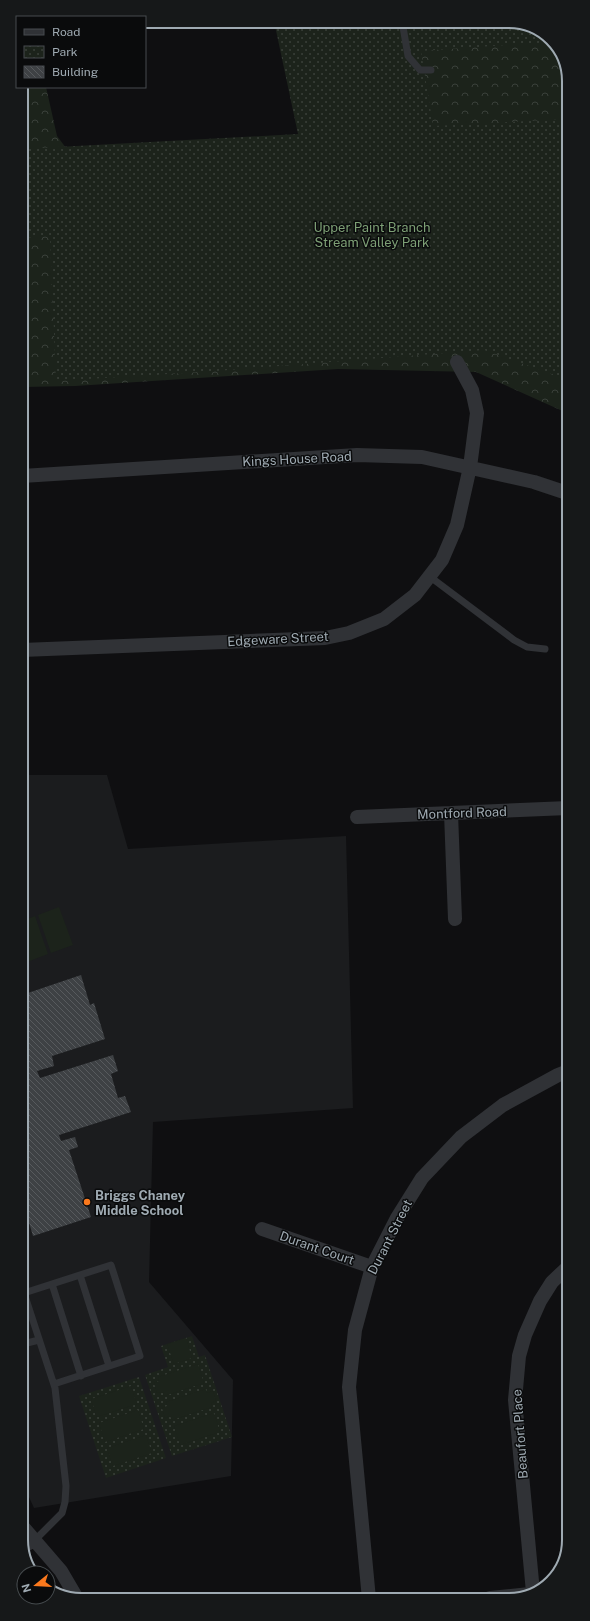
<svg xmlns="http://www.w3.org/2000/svg" width="590" height="1621" viewBox="0 0 590 1621" font-family="'Public Sans',sans-serif">
	<style>
		.built { fill: #1b1c1e }
		.forest { fill: url(#forest-crowns) }
		.park { fill: url(#park-dots) }
		.pitch { fill: #1c231b }
		.building { fill: url(#building-back-hatch) }
		.lines { fill: none; stroke-linecap: round; stroke-linejoin: round }
		.lane { stroke: #303236; stroke-width: 7 }
		.street { stroke: #303236; stroke-width: 14 }
		.poi-dot { fill: #fb791d; stroke: #0a0b0c; stroke-width: 1.5 }
		.labels { text-anchor: middle; dominant-baseline: central; stroke-width: 3; stroke-linejoin: round; paint-order: stroke }
		.park-label { font-size: 13px; fill: #7d9f75; stroke: #0a0b0c }
		.street-label { font-size: 13px; fill: #9faab2; stroke: #0a0b0c }
		.poi-label { font-size: 13px; font-weight: bold; fill: #9faab2; stroke: #0a0b0c; text-anchor: start }
		.rim { fill: none; stroke: #9faab2; stroke-width: 2 }
	</style>
	<defs>
		<pattern id="forest-crowns" width="20" height="18" patternUnits="userSpaceOnUse"><rect width="20" height="18" fill="#1c231b"/><path d="M2 6a3 3 0 1 1 6 0M12 15a3 3 0 1 1 6 0" fill="none" stroke="#3a403a"/></pattern>
		<pattern id="park-dots" width="8" height="8" patternUnits="userSpaceOnUse"><rect width="8" height="8" fill="#1c231b"/><path d="M2 2h.1M6 6h.1" fill="none" stroke="#3a403a" stroke-width="1.8" stroke-linecap="round"/></pattern>
		<pattern id="building-back-hatch" width="6" height="6" patternUnits="userSpaceOnUse"><rect width="6" height="6" fill="#3e4144"/><path d="M-1 5l2 2M0 0l6 6M5-1l2 2" fill="none" stroke="#575a5d"/></pattern>
	</defs>
	<rect width="100%" height="100%" fill="#0f0f11"/>
	<path class="built" d="M22 775H107L128 849 346 836 353 1108 153 1122 149 1282 233 1380 231 1476 34 1508 23 1484Z"/>
	<path class="forest" d="M372 21H513L546 34 567 66V413L476 372 338 369 75 386 22 387 21 87H46L57 136 69 152 209 284Z"/>
	<path class="park" d="M274 21H513L546 34 551 42 421 51 433 126 567 119V379L484 350 216 371 56 381 50 236 21 238V149L298 134Z
		M192 1336 199 1357 205 1355 232 1437 172 1456 145 1375 168 1367 161 1346Z
		M139 1377 166 1458 106 1478 79 1396Z"/>
	<path class="pitch" d="M59 907 73 945 51 953 38 915Z
		M35 916 48 954 27 962 22 950V921Z
		M186 1338 192 1358 174 1364 167 1344Z
		M198 1364 204 1383 164 1396 163 1392 157 1393 154 1383 159 1381 158 1377Z
		M131 1386 137 1404 97 1417 91 1399Z
		M206 1389 207 1393 213 1391 216 1401 211 1403 212 1407 172 1420 170 1416 165 1418 162 1408 167 1406 166 1402Z
		M138 1410 144 1429 105 1442 99 1423Z
		M214 1413 220 1432 180 1445 174 1426Z
		M146 1435 152 1453 113 1466 107 1448Z"/>
	<path class="building" d="M81 975 90 1005 94 1003 105 1039 52 1056 54 1066 37 1071 40 1078 113 1055 118 1071 111 1074 118 1098 125 1096 131 1112 59 1135 61 1141 75 1137 78 1147 69 1150 91 1217 33 1236 23 1202 22 995Z"/>
	<g class="lines">
		<path class="lane" d="M402 21 408 56 420 70H431
			M429 576 514 640 527 647 545 649
			M80 1275 109 1366
			M52 1284 81 1376
			M23 1344 39 1340
			M35 1540 62 1513 65 1502 66 1486 55 1388 24 1293 111 1265 140 1356 54 1384"/>
		<path class="street" d="M22 476 357 455 422 457 534 482 567 493
			M22 650 325 638 349 633 384 619 415 595 442 560 457 525 470 467 477 413 472 390 457 362
			M451 813 455 919
			M357 817 568 808
			M262 1229 372 1267
			M23 1527 61 1571 78 1600
			M23 1547 34 1539
			M533 1592 515 1400 519 1356 525 1335 540 1301 552 1282 569 1266
			M490 1598 530 1594
			M369 1599 349 1387 355 1330 372 1267 397 1218 422 1178 461 1137 503 1105 558 1075 568 1071"/>
	</g>
	<circle class="poi-dot" cx="87" cy="1202" r="4"/>
	<g class="labels">
		<g class="park-label">
			<text x="372" y="227">Upper Paint Branch<tspan x="372" dy="15">Stream Valley Park</tspan></text>
		</g>
		<g class="street-label">
			<text transform="translate(297 459) rotate(-3)">Kings House Road</text>
			<text transform="translate(278 639) rotate(-3)">Edgeware Street</text>
			<text transform="translate(462 813) rotate(-2)">Montford Road</text>
			<text transform="translate(390 1237) rotate(-63)">Durant Street</text>
			<text transform="translate(317 1248) rotate(19)">Durant Court</text>
			<text transform="translate(520 1434) rotate(-94)">Beaufort Place</text>
		</g>
		<g class="poi-label">
			<text x="95" y="1195">Briggs Chaney<tspan x="95" dy="15">Middle School</tspan></text>
		</g>
	</g>
	<path d="M0 0H590V1621H0ZM81 28H509A53 53 0 0 1 562 81V1540A53 53 0 0 1 509 1593H81A53 53 0 0 1 28 1540V81A53 53 0 0 1 81 28Z" fill="#161819" fill-rule="evenodd"/>
	<path class="rim" d="M81 28H509A53 53 0 0 1 562 81V1540A53 53 0 0 1 509 1593H81A53 53 0 0 1 28 1540V81A53 53 0 0 1 81 28Z"/>
	<rect x="16" y="16" width="130" height="72" fill="#0a0b0c" stroke="#464b4e"/>
	<rect x="24" y="29" width="20" height="6" fill="#303236" stroke="#464b4e"/>
	<text x="52" y="36" font-size="12" fill="#9faab2">Road</text>
	<rect x="24" y="46" width="20" height="12" fill="url(#park-dots)" stroke="#464b4e"/>
	<text x="52" y="56" font-size="12" fill="#9faab2">Park</text>
	<rect x="24" y="66" width="20" height="12" fill="url(#building-back-hatch)" stroke="#464b4e"/>
	<text x="52" y="76" font-size="12" fill="#9faab2">Building</text>
	<g transform="translate(36 1585) rotate(252)"><circle r="19" fill="#0a0b0c" stroke="#464b4e"/>
	<path d="M0-3L7 15L0 10L-7 15Z" fill="#fb791d"/>
	<text y="-6" font-size="11" font-weight="bold" text-anchor="middle" fill="#9faab2">N</text>
	</g>
</svg>
